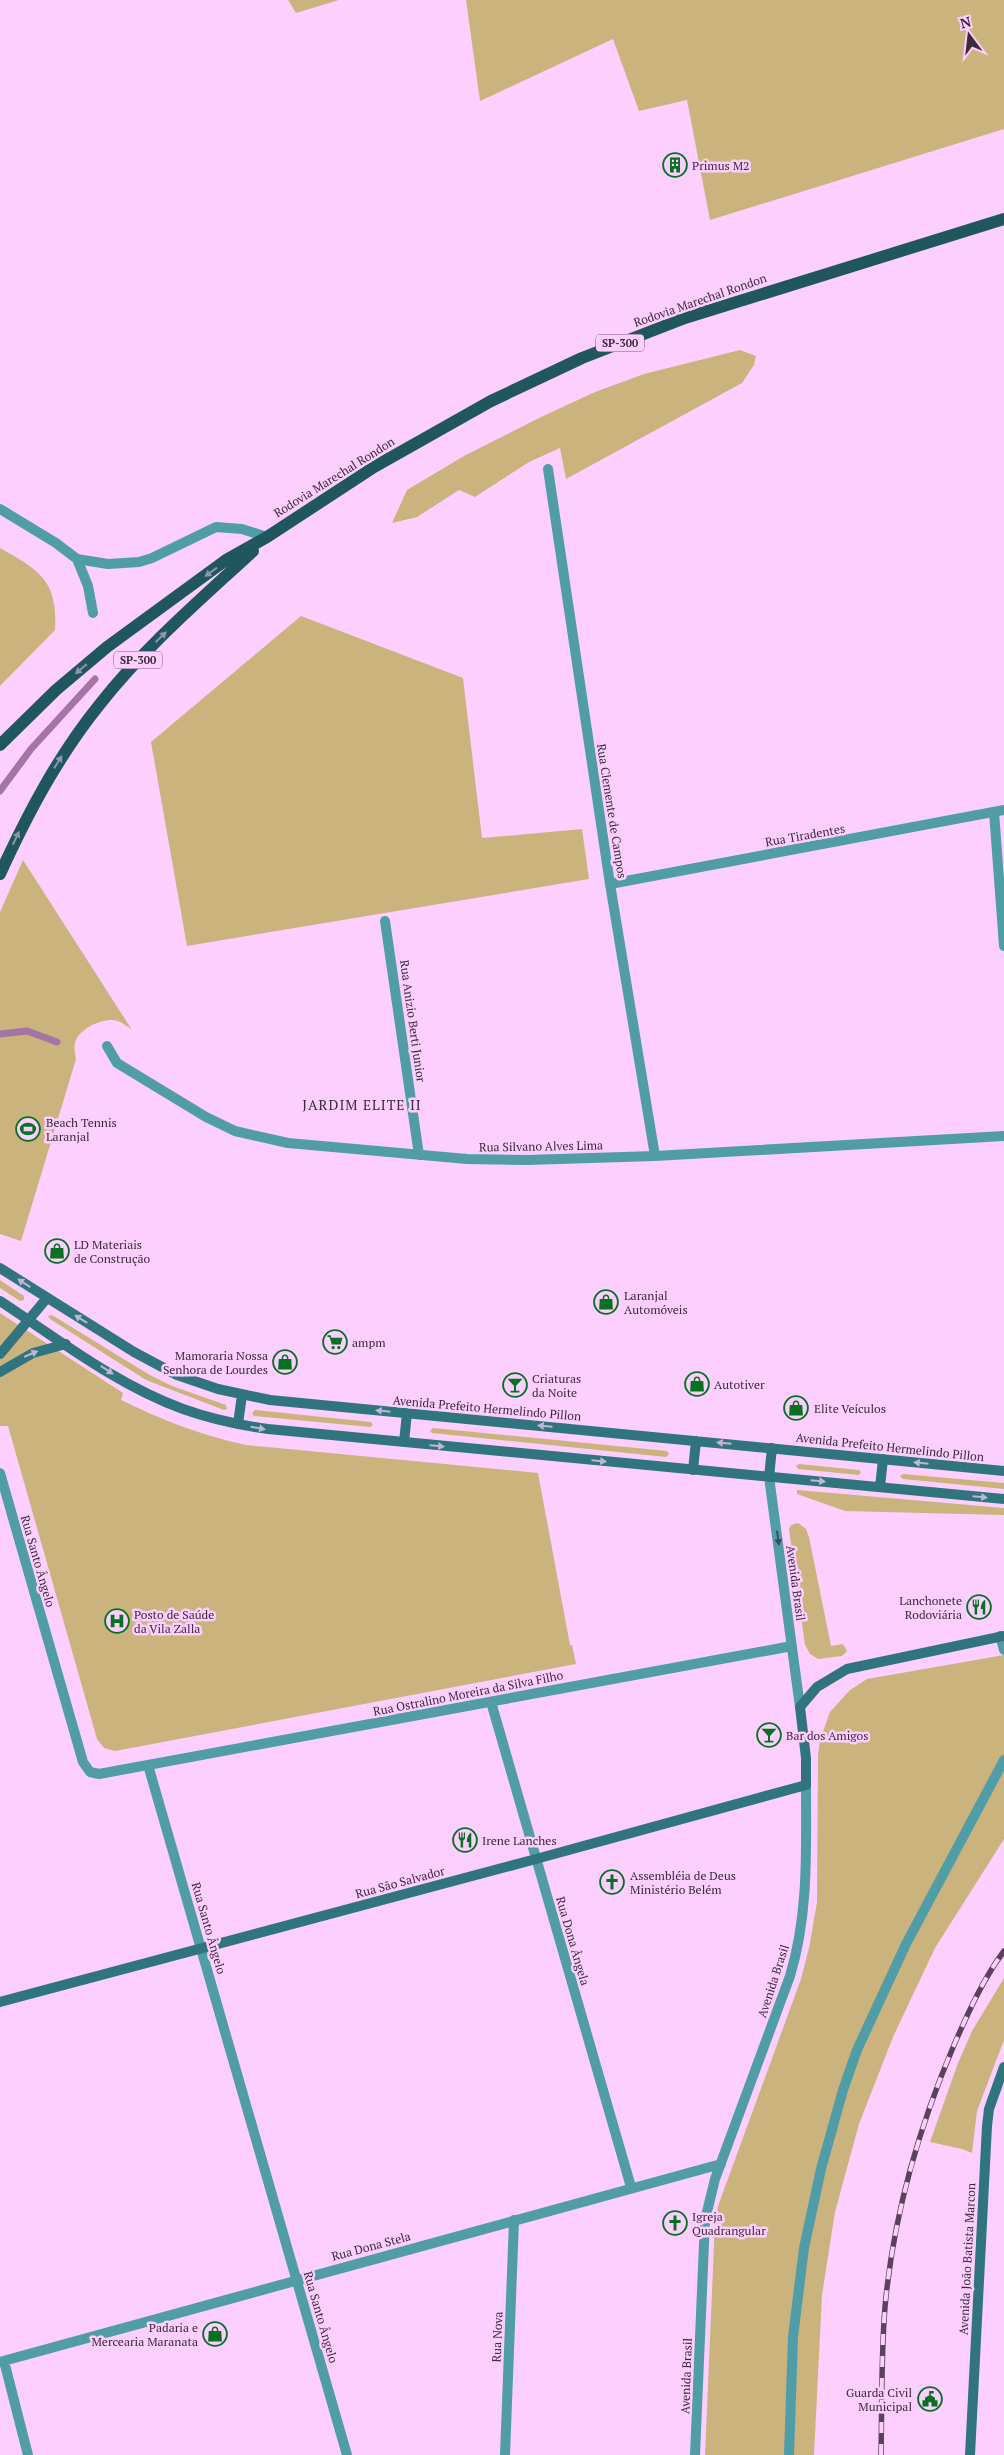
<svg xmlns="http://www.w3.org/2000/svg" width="1004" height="2455" viewBox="0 0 1004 2455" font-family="'PT Serif',serif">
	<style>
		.green { fill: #cbb37d }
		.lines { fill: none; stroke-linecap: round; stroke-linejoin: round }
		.stream { stroke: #a474a5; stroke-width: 7 }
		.street { stroke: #519da7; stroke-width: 10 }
		.secondary { stroke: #30757d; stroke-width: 10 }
		.primary { stroke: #20575e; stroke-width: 12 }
		.rail-casing { stroke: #59435a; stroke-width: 5.5 }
		.rail { stroke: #fdcffe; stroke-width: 4; stroke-dasharray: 11; stroke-linecap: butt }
		.oneway { fill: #8e93ae }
		.oneway2 { fill: #c0b4d7 }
		.oneway3 { fill: #424c5c }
		.labels { text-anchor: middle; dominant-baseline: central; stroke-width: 5; stroke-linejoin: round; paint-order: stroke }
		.shield { fill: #fdcffe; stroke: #765c76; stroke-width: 1 }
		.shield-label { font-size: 11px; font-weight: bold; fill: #3c2a3c }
		.poi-label { font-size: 12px; fill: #3c2a3c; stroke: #fdcffe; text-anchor: start }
		.street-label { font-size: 12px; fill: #3c2a3c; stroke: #fdcffe }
		.neighbourhood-label { font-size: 14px; letter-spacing: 1px; fill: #3c2a3c; stroke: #fdcffe }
	</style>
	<rect width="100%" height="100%" fill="#fdcffe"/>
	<path class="green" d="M288 0H339L296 13Z
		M466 0H1004V129L710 220 687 100 639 111 613 39 480 101Z
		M740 350 756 356 754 365 742 383 566 479 560 448 529 462 475 497 459 490 417 517 392 523 407 490 464 456 539 418 595 392 644 374Z
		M0 548C39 570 58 580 55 630L0 686Z
		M301 616 463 678 482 838 582 829 589 879 187 946 151 742Z
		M23 860 132 1030C128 1027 123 1023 118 1021 105 1017 82 1027 76 1040 73 1046 75 1053 76 1059L21 1241 0 1234V912Z
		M0 1280 24 1296V1300L20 1301 0 1288Z
		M0 1313 123 1393 121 1400C160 1419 202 1436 246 1445L538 1473 570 1645H572L576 1664 115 1751 104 1748 97 1739 8 1426H0Z
		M52 1315 148 1374 172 1386 226 1405 227 1409 224 1410 146 1380 50 1319 48 1316Z
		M255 1410 371 1422 373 1425 370 1427 254 1416 252 1413Z
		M433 1428 667 1451 669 1454 666 1457 432 1433 430 1431Z
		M799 1464 859 1470 861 1472 859 1475 798 1469 796 1466Z
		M903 1474 1004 1483V1489L903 1479 900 1476Z
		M797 1490 1004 1508V1515L845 1511 797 1494Z
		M798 1523 806 1529 809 1537 831 1646 843 1644 847 1651 842 1656 818 1659 810 1654 805 1645 789 1529 791 1525Z
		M1004 1655V1839L935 1948 893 2037 859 2124 835 2212 822 2295 814 2455H705L715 2222 718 2206 801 1979 809 1948 817 1902 818 1755 820 1740 830 1712 850 1690 867 1679Z
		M1004 1978V2040L977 2111 972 2153 962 2149 930 2142 958 2063 972 2031Z"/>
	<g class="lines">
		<path class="stream" d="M0 791 31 749 95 679
			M0 1034 27 1031 57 1042"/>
		<path class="street" d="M548 469 610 884 655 1156
			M0 509 56 543 77 559 108 564 139 562 152 558 216 527 242 529 267 537
			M77 559 88 586 93 613
			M994 812 1004 946
			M610 884 1004 810
			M385 921 419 1155
			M107 1046 117 1063 206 1117 235 1131 288 1143 467 1159 527 1160 655 1156 1004 1136
			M0 1473 83 1762 90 1772 99 1774 792 1646
			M769 1477 800 1707
			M1000 1636 1004 1650
			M491 1702 631 2187
			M148 1765 347 2455
			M4 2361 28 2455
			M0 2362 721 2164
			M505 2455 514 2220
			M695 2455 705 2220 715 2179 790 1976C809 1913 806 1849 806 1785
			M789 2455 793 2337 804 2248 821 2169 843 2090 857 2050 906 1944 1004 1760"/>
		<path class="secondary" d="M0 1268 134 1352 177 1375 218 1389 270 1400 1004 1471
			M0 1301C58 1339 117 1385 183 1409 211 1419 239 1425 268 1429L1004 1499
			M0 1354 47 1298
			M0 1372 33 1353 66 1344
			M238 1424 242 1395
			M404 1442 407 1413
			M693 1470 696 1441
			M769 1477 772 1448
			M880 1487 883 1459
			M0 2002 536 1859 806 1785V1758L800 1707 817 1687 847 1669 1004 1636
			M970 2455 987 2126 989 2109 1004 2067"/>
		<path class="primary" d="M0 745 56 690 107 647 226 560 267 537 374 467 491 401 582 358 685 318 1004 219
			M0 874C28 813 58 756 100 704 145 647 200 600 253 551"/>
		<g class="rail-casing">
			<path id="rail" d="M881 2455C882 2406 881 2356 885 2307 893 2218 919 2127 954 2045 968 2013 983 1979 1004 1951"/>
		</g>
		<use href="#rail" class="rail"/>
	</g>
	<defs><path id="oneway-solid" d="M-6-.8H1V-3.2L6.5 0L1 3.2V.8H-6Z" transform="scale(1.25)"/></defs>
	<g class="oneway">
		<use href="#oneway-solid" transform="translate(211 572) rotate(144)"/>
		<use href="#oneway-solid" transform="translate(161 637) rotate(-44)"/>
		<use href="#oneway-solid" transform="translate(81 669) rotate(140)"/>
		<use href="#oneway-solid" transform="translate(58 762) rotate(-58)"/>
		<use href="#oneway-solid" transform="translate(16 838) rotate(-65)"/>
	</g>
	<g class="oneway2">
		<use href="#oneway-solid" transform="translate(24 1283) rotate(-147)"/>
		<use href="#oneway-solid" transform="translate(81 1319) rotate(-148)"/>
		<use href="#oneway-solid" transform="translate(31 1354) rotate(-23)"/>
		<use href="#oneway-solid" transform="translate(107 1370) rotate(33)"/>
		<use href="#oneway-solid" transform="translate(383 1411) rotate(-174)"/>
		<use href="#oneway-solid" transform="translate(545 1426) rotate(-175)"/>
		<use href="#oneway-solid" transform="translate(258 1428) rotate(10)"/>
		<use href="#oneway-solid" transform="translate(724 1443) rotate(-175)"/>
		<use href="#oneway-solid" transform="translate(437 1446) rotate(5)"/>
		<use href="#oneway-solid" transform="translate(599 1461) rotate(5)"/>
		<use href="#oneway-solid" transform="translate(921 1463) rotate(-174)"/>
		<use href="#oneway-solid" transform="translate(818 1481) rotate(5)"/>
		<use href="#oneway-solid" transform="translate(980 1497) rotate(5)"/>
	</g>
	<use class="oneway3" href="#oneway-solid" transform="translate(778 1538) rotate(82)"/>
	<defs>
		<g id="building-ring" transform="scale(1.25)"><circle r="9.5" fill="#fdcffe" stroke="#077122" stroke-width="1.5"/><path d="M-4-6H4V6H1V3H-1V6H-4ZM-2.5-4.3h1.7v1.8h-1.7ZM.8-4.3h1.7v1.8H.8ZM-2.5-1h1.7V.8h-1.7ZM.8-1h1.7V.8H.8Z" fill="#077122"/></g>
		<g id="stadium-ring" transform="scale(1.25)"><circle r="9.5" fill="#fdcffe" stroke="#077122" stroke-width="1.5"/><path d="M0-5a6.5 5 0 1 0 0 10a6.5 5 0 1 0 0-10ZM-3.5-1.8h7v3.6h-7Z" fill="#077122"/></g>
		<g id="shop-ring" transform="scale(1.25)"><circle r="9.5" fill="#fdcffe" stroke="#077122" stroke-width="1.5"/><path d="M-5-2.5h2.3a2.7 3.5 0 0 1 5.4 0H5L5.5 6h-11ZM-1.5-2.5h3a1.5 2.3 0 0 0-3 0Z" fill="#077122"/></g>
		<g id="supermarket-ring" transform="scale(1.25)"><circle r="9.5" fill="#fdcffe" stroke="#077122" stroke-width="1.5"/><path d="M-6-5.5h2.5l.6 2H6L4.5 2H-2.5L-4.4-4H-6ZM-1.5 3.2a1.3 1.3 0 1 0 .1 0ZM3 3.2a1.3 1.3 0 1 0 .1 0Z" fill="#077122"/></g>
		<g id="bar-ring" transform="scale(1.25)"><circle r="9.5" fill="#fdcffe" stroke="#077122" stroke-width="1.5"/><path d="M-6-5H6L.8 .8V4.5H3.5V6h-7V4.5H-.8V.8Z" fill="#077122"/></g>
		<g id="restaurant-ring" transform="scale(1.25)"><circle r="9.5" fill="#fdcffe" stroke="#077122" stroke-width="1.5"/><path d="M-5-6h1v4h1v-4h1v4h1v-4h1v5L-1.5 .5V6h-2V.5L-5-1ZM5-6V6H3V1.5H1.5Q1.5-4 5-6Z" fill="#077122"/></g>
		<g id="hospital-ring" transform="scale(1.25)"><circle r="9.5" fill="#fdcffe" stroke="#077122" stroke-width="1.5"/><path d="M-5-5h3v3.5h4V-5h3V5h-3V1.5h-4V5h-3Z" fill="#077122"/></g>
		<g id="church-ring" transform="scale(1.25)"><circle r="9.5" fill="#fdcffe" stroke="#077122" stroke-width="1.5"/><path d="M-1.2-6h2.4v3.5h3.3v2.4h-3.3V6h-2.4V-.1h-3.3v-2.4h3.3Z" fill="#077122"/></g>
		<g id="civic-ring" transform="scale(1.25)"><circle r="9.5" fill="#fdcffe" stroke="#077122" stroke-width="1.5"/><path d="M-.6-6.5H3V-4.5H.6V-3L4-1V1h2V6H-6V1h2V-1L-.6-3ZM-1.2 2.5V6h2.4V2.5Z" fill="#077122"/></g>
	</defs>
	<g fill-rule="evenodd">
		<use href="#building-ring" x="675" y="165"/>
		<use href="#stadium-ring" x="28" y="1129"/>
		<use href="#shop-ring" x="57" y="1251"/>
		<use href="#shop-ring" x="606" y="1302"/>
		<use href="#supermarket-ring" x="335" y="1342"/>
		<use href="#shop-ring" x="285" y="1362"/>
		<use href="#shop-ring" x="697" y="1384"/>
		<use href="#bar-ring" x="515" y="1385"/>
		<use href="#shop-ring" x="796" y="1408"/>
		<use href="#restaurant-ring" x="979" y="1607"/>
		<use href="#hospital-ring" x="117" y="1621"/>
		<use href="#bar-ring" x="769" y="1735"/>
		<use href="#restaurant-ring" x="465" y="1840"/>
		<use href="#church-ring" x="612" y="1882"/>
		<use href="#church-ring" x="675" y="2223"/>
		<use href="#shop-ring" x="215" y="2334"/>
		<use href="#civic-ring" x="930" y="2399"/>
	</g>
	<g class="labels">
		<g class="shield">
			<rect x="596" y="334.5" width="48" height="17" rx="4"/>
			<rect x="114" y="651.5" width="48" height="17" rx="4"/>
		</g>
		<g class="shield-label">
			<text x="620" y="343">SP-300</text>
			<text x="138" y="660">SP-300</text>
		</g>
		<g class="poi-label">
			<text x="692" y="165">Primus M2</text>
			<text x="46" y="1122">Beach Tennis<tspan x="46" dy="14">Laranjal</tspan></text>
			<text x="74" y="1244">LD Materiais<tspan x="74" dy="14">de Construção</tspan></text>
			<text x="624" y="1295">Laranjal<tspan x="624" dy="14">Automóveis</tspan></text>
			<text x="352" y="1342">ampm</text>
			<text x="268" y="1355" text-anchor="end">Mamoraria Nossa<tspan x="268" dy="14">Senhora de Lourdes</tspan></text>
			<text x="532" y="1378">Criaturas<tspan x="532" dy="14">da Noite</tspan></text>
			<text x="714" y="1384">Autotiver</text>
			<text x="814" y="1408">Elite Veículos</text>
			<text x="962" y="1600" text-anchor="end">Lanchonete<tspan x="962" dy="14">Rodoviária</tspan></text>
			<text x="134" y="1614">Posto de Saúde<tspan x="134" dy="14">da Vila Zalla</tspan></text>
			<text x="786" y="1735">Bar dos Amigos</text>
			<text x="482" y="1840">Irene Lanches</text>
			<text x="630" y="1875">Assembléia de Deus<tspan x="630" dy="14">Ministério Belém</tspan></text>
			<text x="692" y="2216">Igreja<tspan x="692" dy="14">Quadrangular</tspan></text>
			<text x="198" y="2327" text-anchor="end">Padaria e<tspan x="198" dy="14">Mercearia Maranata</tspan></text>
			<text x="912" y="2392" text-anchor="end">Guarda Civil<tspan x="912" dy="14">Municipal</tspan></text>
		</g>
		<g class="street-label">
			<text transform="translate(700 300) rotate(-19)">Rodovia Marechal Rondon</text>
			<text transform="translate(334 477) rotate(-32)">Rodovia Marechal Rondon</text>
			<text transform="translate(612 811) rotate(81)">Rua Clemente de Campos</text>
			<text transform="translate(805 835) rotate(-10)">Rua Tiradentes</text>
			<text transform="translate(413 1021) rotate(82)">Rua Anizio Berti Junior</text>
			<text transform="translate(541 1146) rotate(-1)">Rua Silvano Alves Lima</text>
			<text transform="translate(487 1408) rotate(5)">Avenida Prefeito Hermelindo Pillon</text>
			<text transform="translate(890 1447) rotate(6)">Avenida Prefeito Hermelindo Pillon</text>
			<text transform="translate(38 1561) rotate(74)">Rua Santo Ângelo</text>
			<text transform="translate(796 1583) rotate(82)">Avenida Brasil</text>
			<text transform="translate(468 1693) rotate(-11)">Rua Ostralino Moreira da Silva Filho</text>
			<text transform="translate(400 1882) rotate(-15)">Rua São Salvador</text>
			<text transform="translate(209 1928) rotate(74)">Rua Santo Ângelo</text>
			<text transform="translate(573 1941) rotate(74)">Rua Dona Ângela</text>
			<text transform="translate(773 1981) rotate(-72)">Avenida Brasil</text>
			<text transform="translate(371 2246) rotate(-15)">Rua Dona Stela</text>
			<text transform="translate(967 2259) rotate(-87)">Avenida João Batista Marcon</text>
			<text transform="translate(321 2317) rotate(74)">Rua Santo Ângelo</text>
			<text transform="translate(497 2337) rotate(-88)">Rua Nova</text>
			<text transform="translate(686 2376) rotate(-88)">Avenida Brasil</text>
		</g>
		<g class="neighbourhood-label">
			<text x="362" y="1104">JARDIM ELITE II</text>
		</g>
	</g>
	<g transform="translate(969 35) rotate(345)" stroke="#fdcffe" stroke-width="4" paint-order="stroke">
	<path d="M0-4L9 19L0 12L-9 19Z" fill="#3c2a3c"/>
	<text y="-8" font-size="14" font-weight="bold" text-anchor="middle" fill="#3c2a3c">N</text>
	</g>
</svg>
